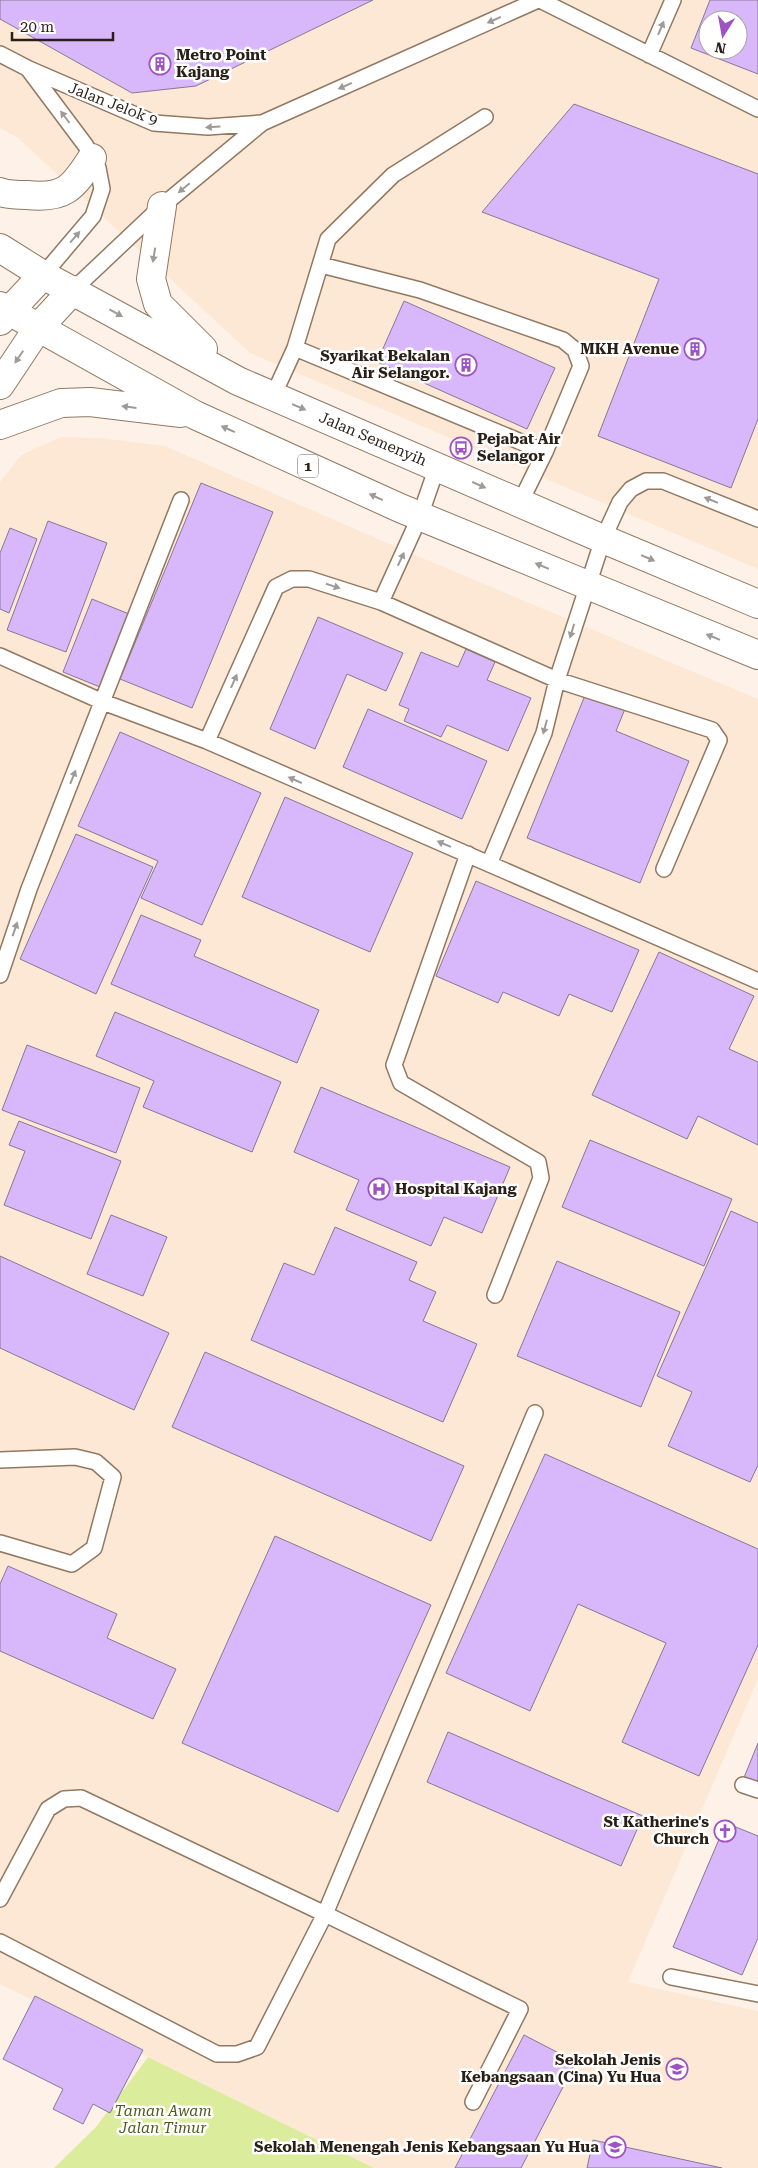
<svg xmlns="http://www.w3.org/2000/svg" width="758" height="2168" viewBox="0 0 758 2168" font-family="'Roboto Serif',serif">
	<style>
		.built { fill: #fde8d6; fill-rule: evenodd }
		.green { fill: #dbec9c }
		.building { fill: #d8b8fb; stroke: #857894; fill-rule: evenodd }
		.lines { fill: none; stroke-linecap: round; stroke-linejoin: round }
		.service-casing { stroke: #917861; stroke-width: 18 }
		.secondary-casing { stroke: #917861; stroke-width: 30 }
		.primary-casing { stroke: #917861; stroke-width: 30 }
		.service { stroke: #fff; stroke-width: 15 }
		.secondary { stroke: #fff; stroke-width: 28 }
		.primary { stroke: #fff; stroke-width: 28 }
		.oneway { fill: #9f9a96 }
		.labels { text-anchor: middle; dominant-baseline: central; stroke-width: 5; stroke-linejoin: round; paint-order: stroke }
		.shield { fill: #fff; stroke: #69625c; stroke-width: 1 }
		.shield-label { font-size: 14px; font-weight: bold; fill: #291f16 }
		.poi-label { font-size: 15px; font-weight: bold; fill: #291f16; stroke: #fff; text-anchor: end }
		.street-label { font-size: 15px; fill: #291f16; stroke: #fff }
		.park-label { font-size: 15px; font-style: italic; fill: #505c18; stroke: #fff }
	</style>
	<rect width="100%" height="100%" fill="#fef2e8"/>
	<path class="built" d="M0 0H758V569L250 353 18 138 0 128ZM708 20H738V50H708Z
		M61 437 101 438 165 446 408 552 758 699V1679L628 1982 758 2011V2168H374L0 1984V482L21 455Z"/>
	<path class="green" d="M148 2057 374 2168H54L96 2127Z"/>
	<path class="building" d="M0 0H373L196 86 132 93 0 19Z
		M710 0H758V74L691 48ZM708 20H738V50H708Z
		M574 104 758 174V419L731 488 598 436 659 279 482 212Z
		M404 301 555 368 527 429 377 362Z
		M201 483 273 512 192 708 120 679Z
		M48 521 107 543 66 652 7 630Z
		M10 528 37 539 9 613 0 609V553Z
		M92 599 129 614 100 687 63 672Z
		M318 617 403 653 386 691 347 674 315 749 270 729Z
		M466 649 495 662 487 680 531 698 508 751 447 725 441 737 404 721 409 709 399 705 421 652 458 667Z
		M588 688 627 704 616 731 689 761 640 883 527 838Z
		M368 709 487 761 462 819 343 767Z
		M120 732 261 793 202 925 141 898 158 861 78 826Z
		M285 797 413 853 370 952 242 897Z
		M76 834 153 867 96 994 20 959Z
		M476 881 639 950 612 1012 569 994 559 1016 503 992 498 1003 436 976Z
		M141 915 201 940 194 956 319 1010 297 1063 111 984Z
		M659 952 754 996 729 1049 758 1062V1145L698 1116 687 1139 592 1095Z
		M115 1012 281 1082 252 1152 143 1107 154 1081 96 1056Z
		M27 1045 140 1088 116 1153 2 1110Z
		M321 1087 510 1167 482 1233 444 1217 431 1246 346 1210 359 1180 294 1152Z
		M19 1121 121 1161 91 1239 4 1205 25 1151 9 1145Z
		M590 1140 732 1199 704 1266 562 1207Z
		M731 1211 758 1223V1465L750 1482 668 1446 692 1392 657 1376Z
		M111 1215 167 1237 143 1296 87 1274Z
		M335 1227 417 1262 409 1280 436 1292 423 1321 477 1344 443 1422 251 1340 284 1263 314 1275Z
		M0 1256 169 1333 134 1410 0 1348Z
		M557 1261 680 1312 641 1407 517 1356Z
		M205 1352 464 1466 431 1541 172 1427Z
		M545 1454 758 1549V1645L699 1776 622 1742 666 1643 578 1604 530 1711 446 1673Z
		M275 1536 431 1605 338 1812 182 1743Z
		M8 1566 117 1614 107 1638 176 1669 153 1719 0 1651V1584Z
		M448 1732 643 1816 621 1866 427 1782Z
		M758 1743V1786L743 1780Z
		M726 1823 758 1836V1938L742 1975 673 1947Z
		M35 1996 143 2050 110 2113 93 2104 83 2124 53 2109 63 2089 3 2059Z
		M524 2035 576 2062 521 2168H455Z
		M593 2140 722 2168H587Z"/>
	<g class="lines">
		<g class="service-casing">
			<path id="service" d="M540 0 758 109
				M0 54 29 69 154 123 208 127 262 123
				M649 55 673 0
				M29 70 86 146 98 168 102 189 93 216 43 275
				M321 265 420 290 563 340 575 350 581 366 545 452 520 503
				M73 290 162 206 262 123 538 0
				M295 348 545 452
				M273 396 295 348 328 239 393 175 485 117
				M381 602 420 516 437 467
				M0 656 103 702 207 741
				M468 854 394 1065 401 1083 538 1162 541 1178 495 1295
				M489 864 544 733 557 680 603 539 620 502 631 489 646 481H663L758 519
				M664 869 719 740 712 730 557 680 381 602 309 579H292L276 587 207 741 758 981
				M0 975 29 889 181 500
				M0 1460 75 1457 96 1462 113 1477 94 1548 72 1564 0 1543
				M743 1785 758 1790
				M0 1899 48 1809 64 1799 81 1798 325 1914 257 2047 237 2054H217L0 1942
				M671 1977 758 1994
				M473 2102 520 2009 325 1914 535 1413"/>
		</g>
		<g class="secondary-casing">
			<path id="secondary" d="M0 321 43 275
				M0 385 38 328 73 290"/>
		</g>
		<g class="primary-casing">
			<path id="primary" d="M0 192C8 195 18 195 27 195 65 199 73 188 92 158
				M162 206 151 279 158 304 203 349
				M0 248 43 275 238 381 603 539 758 604
				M0 306 195 415 400 508 758 655
				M0 425 61 403 90 402 181 413"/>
		</g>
		<use href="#service" class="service"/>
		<use href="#secondary" class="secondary"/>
		<use href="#primary" class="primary"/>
	</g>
	<defs><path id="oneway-solid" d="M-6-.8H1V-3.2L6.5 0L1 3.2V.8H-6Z" transform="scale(1.25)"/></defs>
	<g class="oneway">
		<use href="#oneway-solid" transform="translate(494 20) rotate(156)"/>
		<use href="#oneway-solid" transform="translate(661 28) rotate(-67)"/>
		<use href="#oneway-solid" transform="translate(345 86) rotate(156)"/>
		<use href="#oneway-solid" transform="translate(65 117) rotate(-127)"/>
		<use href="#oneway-solid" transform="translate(213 127) rotate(177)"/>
		<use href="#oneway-solid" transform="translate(184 188) rotate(140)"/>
		<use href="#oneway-solid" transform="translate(75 237) rotate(-49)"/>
		<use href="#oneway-solid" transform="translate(154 255) rotate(99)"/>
		<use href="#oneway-solid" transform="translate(116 313) rotate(29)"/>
		<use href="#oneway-solid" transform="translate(19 357) rotate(124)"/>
		<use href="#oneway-solid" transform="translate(129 407) rotate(-173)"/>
		<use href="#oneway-solid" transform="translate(299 407) rotate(23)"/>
		<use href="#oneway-solid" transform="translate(228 429) rotate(-156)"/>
		<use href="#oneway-solid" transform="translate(479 485) rotate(24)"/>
		<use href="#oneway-solid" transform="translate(376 497) rotate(-155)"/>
		<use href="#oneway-solid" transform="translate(711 500) rotate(-158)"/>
		<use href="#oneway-solid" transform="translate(648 558) rotate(23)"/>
		<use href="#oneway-solid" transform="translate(401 559) rotate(-65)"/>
		<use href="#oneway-solid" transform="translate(542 566) rotate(-157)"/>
		<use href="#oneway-solid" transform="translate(333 586) rotate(18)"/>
		<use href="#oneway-solid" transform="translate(572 631) rotate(107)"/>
		<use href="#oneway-solid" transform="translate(713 637) rotate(-158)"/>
		<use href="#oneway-solid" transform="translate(234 681) rotate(-66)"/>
		<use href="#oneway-solid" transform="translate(545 727) rotate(105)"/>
		<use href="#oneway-solid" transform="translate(73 777) rotate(-68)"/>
		<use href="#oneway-solid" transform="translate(295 780) rotate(-156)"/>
		<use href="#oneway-solid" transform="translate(444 844) rotate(-157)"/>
		<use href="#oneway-solid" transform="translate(15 929) rotate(-71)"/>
	</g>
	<defs>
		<g id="building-ring" transform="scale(1.125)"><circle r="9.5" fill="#fff" stroke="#9f52c4" stroke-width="1.5"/><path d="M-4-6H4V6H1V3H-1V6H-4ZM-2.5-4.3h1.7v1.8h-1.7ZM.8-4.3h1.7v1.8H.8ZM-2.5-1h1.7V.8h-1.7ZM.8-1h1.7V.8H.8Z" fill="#9f52c4"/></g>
		<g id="bus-ring" transform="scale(1.125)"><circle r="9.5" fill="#fff" stroke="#9f52c4" stroke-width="1.5"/><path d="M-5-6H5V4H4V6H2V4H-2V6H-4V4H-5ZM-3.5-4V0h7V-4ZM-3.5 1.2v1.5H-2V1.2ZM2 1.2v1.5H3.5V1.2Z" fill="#9f52c4"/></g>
		<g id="hospital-ring" transform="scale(1.125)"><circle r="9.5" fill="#fff" stroke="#9f52c4" stroke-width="1.5"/><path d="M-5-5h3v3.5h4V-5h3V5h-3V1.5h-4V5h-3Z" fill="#9f52c4"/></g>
		<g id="church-ring" transform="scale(1.125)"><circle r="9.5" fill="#fff" stroke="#9f52c4" stroke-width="1.5"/><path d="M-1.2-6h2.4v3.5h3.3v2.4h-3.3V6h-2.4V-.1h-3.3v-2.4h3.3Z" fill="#9f52c4"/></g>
		<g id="school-ring" transform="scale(1.125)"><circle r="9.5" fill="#fff" stroke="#9f52c4" stroke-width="1.5"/><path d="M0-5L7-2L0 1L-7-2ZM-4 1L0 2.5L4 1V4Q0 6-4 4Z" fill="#9f52c4"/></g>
	</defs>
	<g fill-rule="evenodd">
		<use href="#building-ring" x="160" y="64"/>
		<use href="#building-ring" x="695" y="349"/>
		<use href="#building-ring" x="466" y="365"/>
		<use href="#bus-ring" x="461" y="448"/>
		<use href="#hospital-ring" x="379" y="1189"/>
		<use href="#church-ring" x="725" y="1831"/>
		<use href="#school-ring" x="677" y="2069"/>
		<use href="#school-ring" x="615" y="2147"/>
	</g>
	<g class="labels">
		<rect class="shield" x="298" y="454.5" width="20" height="23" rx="4"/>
		<g class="shield-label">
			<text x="308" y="466">1</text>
		</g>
		<g class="poi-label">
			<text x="176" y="55" text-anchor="start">Metro Point<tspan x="176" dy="17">Kajang</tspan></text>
			<text x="679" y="349">MKH Avenue</text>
			<text x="450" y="356">Syarikat Bekalan<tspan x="450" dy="17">Air Selangor.</tspan></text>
			<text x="477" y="439" text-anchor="start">Pejabat Air<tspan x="477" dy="17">Selangor</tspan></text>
			<text x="395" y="1189" text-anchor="start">Hospital Kajang</text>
			<text x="709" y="1822">St Katherine's<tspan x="709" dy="17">Church</tspan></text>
			<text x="661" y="2060">Sekolah Jenis<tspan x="661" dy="17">Kebangsaan (Cina) Yu Hua</tspan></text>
			<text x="599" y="2147">Sekolah Menengah Jenis Kebangsaan Yu Hua</text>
		</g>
		<g class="street-label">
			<text transform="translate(113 104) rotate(21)">Jalan Jelok 9</text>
			<text transform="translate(373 439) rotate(23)">Jalan Semenyih</text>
		</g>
		<g class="park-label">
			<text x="163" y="2111">Taman Awam<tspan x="163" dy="17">Jalan Timur</tspan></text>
		</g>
	</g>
	<g transform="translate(723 35) rotate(191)"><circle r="24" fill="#ffffff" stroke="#a9a5a2"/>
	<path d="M0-4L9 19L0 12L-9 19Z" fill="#9f52c4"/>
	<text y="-8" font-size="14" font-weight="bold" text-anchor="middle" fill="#291f16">N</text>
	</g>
	<path d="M12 32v8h101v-8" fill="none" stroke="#291f16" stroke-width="2.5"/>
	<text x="20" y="32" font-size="15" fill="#291f16" stroke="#ffffff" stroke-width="4" paint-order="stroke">20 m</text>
</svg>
